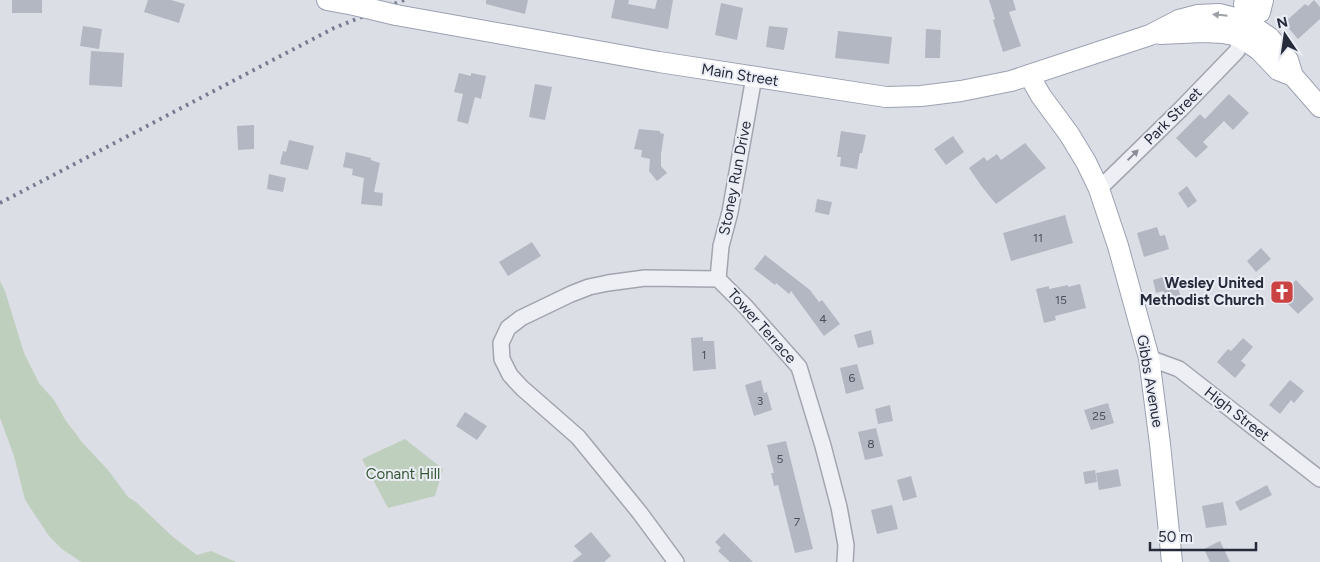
<svg xmlns="http://www.w3.org/2000/svg" width="1320" height="562" viewBox="0 0 1320 562" font-family="Figtree,sans-serif">
	<style>
		.green { fill: #bfcfbd }
		.building { fill: #b3b7c2 }
		.lines { fill: none; stroke-linecap: round; stroke-linejoin: round }
		.minor-casing { stroke: #a2a5af; stroke-width: 18 }
		.major-casing { stroke: #9ba1b1; stroke-width: 22 }
		.minor { stroke: #eeeff4; stroke-width: 15 }
		.major { stroke: #fff; stroke-width: 20 }
		.rail { stroke: #767b8f; stroke-width: 4; stroke-dasharray: 2.5 5; stroke-linecap: butt }
		.major-bridge-casing { stroke: #9ba1b1; stroke-width: 22; stroke-linecap: butt }
		.major-bridge { stroke: #fff; stroke-width: 20 }
		.oneway { fill: #9da0a7 }
		.oneway2 { fill: #8a8d98 }
		.labels { text-anchor: middle; dominant-baseline: central; stroke-width: 4; stroke-linejoin: round; paint-order: stroke }
		.number-label { font-size: 12px; fill: #494e5d }
		.street-label { font-size: 15px; fill: #262b3b; stroke: #ebedf4 }
		.poi-label { font-size: 15px; font-weight: bold; fill: #262b3b; stroke: #ebedf4; text-anchor: end }
		.park-label { font-size: 15px; fill: #355734; stroke: #ebedf4 }
	</style>
	<rect width="100%" height="100%" fill="#dcdee6"/>
	<path class="green" d="M0 281 5 291 24 353 39 383 54 400 66 421 77 435 80 440 108 470 128 497 136 502 173 537 197 555 211 551 236 562H81L62 549 49 536 25 500 14 456 0 418Z
		M405 439 443 469 435 496 388 508 362 459Z"/>
	<path class="building" d="M12 0H42V13H12Z
		M148 0H171L185 4 179 23 144 12Z
		M486 0H528L525 14 486 4Z
		M615 0H629L628 4 655 9 657 0H673L668 29 611 18Z
		M989 0H1013L1016 10 1009 12 1021 46 1003 52 993 20 995 19Z
		M1314 0 1320 7V19L1298 39 1284 23 1305 4 1308 6Z
		M721 3 743 8 737 40 715 35Z
		M83 26 102 29 99 49 80 46Z
		M769 26 788 28 784 50 766 47Z
		M926 29 941 30 940 58H925Z
		M838 31 892 37 889 64 835 58Z
		M91 51 124 53 122 87 89 85Z
		M459 73 471 76V73L486 76 481 99 475 97 468 124 457 121 463 94 454 92Z
		M535 84 552 87 545 120 529 117Z
		M1229 94 1249 113 1233 130 1224 121 1203 142 1208 147 1196 158 1176 138 1200 114 1205 119Z
		M254 125V149L238 150 237 126Z
		M639 129 660 131V133L664 134 661 154V166L667 173 657 181 649 171 650 159 641 157 642 150 634 149Z
		M841 131 866 135 862 153H860L857 169 840 166 841 157H837Z
		M953 136 964 152 946 165 934 149Z
		M289 140 314 146 308 170 280 164 283 151 286 152Z
		M1025 143 1046 168 996 204 982 187 969 168 984 157 987 161 997 154 1001 160Z
		M346 152 371 158V160L380 163 374 192 383 193 382 206 361 204 364 178 352 175 353 169 343 167Z
		M269 174 286 178 283 192 267 189Z
		M1187 186 1197 201 1188 208 1178 193Z
		M817 199 832 202 829 215 815 212Z
		M1065 215 1073 243 1011 261 1003 233Z
		M1157 227 1160 236 1165 235 1169 249 1144 257 1137 233Z
		M532 242 541 256 508 276 499 262Z
		M1261 248 1271 259 1256 272 1247 261Z
		M765 255 810 290 819 302 822 300 840 324 824 336 791 291 789 294 776 283 775 285 754 269Z
		M1173 274 1182 300 1167 304 1163 291 1156 293 1153 280Z
		M1296 280 1314 299 1298 314 1280 296Z
		M1080 284 1086 308 1055 316 1056 320 1044 323 1036 289 1049 286V289L1068 285V287Z
		M871 330 874 344 858 348 854 335Z
		M703 337V341H714L716 369 693 371 691 338Z
		M1243 338 1253 347 1241 361 1246 365 1235 378 1217 362 1228 349 1231 351Z
		M857 364 864 389 846 394 840 368Z
		M761 380 764 393 767 392 772 410 754 416 745 385Z
		M1290 380 1304 391 1294 403 1291 400 1280 414 1269 405Z
		M1108 403 1114 423 1091 430 1084 410Z
		M890 405 893 421 878 424 875 409Z
		M465 412 487 426 477 440 456 426Z
		M876 428 883 456 865 460 858 432Z
		M786 441 813 549 795 553 778 485 774 486 771 473H774L767 445Z
		M1118 469 1121 486 1099 490 1096 473Z
		M1095 470 1097 482 1085 484 1083 472Z
		M911 476 917 497 903 501 897 480Z
		M1267 485 1272 495 1240 511 1235 502Z
		M1223 502 1227 525 1206 528 1202 506Z
		M892 505 898 529 877 534 871 510Z
		M591 532 611 556 604 562H572L582 554 574 546Z
		M724 533 753 562H730L718 551 721 548 715 542Z
		M1220 541 1230 562H1210L1204 549Z"/>
	<g class="lines">
		<g class="minor-casing">
			<path id="minor" d="M1099 189 1180 110 1237 51 1241 38
				M718 279 721 246 730 212 754 77
				M1149 358 1179 369 1320 479
				M676 562 640 513 578 437 522 388 510 375 502 359 501 343 508 328 521 318 571 294 589 287 608 283 645 278 718 279 745 306 799 367 823 446 839 507 846 545 845 562"/>
		</g>
		<g class="major-casing">
			<path id="major" d="M327 0 354 5
				M396 15 659 62 886 97 921 96 961 91 1011 81 1150 35 1179 20 1198 15 1219 14 1246 21 1270 38 1288 60 1293 76 1320 107
				M1248 16 1260 12 1263 0
				M1243 31 1248 16 1244 4 1246 0
				M1160 34 1203 32 1223 33 1233 35 1241 38 1259 50 1278 70 1293 76
				M1029 75 1041 96 1069 134 1086 162 1099 189 1118 246 1149 358 1160 444 1172 562"/>
		</g>
		<use href="#minor" class="minor"/>
		<use href="#major" class="major"/>
		<path class="rail" d="M0 203 334 28 404 0"/>
		<g class="major-bridge-casing">
			<path id="major-bridge" d="M354 5 396 15"/>
		</g>
		<use href="#major-bridge" class="major-bridge"/>
	</g>
	<defs><path id="oneway-solid" d="M-6-.8H1V-3.2L6.5 0L1 3.2V.8H-6Z" transform="scale(1.25)"/></defs>
	<use class="oneway" href="#oneway-solid" transform="translate(1220 15) rotate(-174)"/>
	<use class="oneway2" href="#oneway-solid" transform="translate(1133 155) rotate(-44)"/>
	<defs>
		<g id="church-square" transform="scale(1.25)"><rect x="-9" y="-9" width="18" height="18" rx="4" fill="#ca4242" stroke="#ebedf4"/><path d="M-1.2-6h2.4v3.5h3.3v2.4h-3.3V6h-2.4V-.1h-3.3v-2.4h3.3Z" fill="#fff"/></g>
	</defs>
	<g fill-rule="evenodd">
		<use href="#church-square" x="1282" y="292"/>
	</g>
	<g class="labels">
		<g class="number-label">
			<text x="1038" y="238">11</text>
			<text x="1061" y="300">15</text>
			<text x="823" y="319">4</text>
			<text x="704" y="355">1</text>
			<text x="852" y="378">6</text>
			<text x="760" y="401">3</text>
			<text x="1099" y="416">25</text>
			<text x="871" y="444">8</text>
			<text x="780" y="459">5</text>
			<text x="797" y="522">7</text>
		</g>
		<g class="street-label">
			<text transform="translate(740 75) rotate(9)">Main Street</text>
			<text transform="translate(1173 116) rotate(-45)">Park Street</text>
			<text transform="translate(735 178) rotate(-79)">Stoney Run Drive</text>
			<text transform="translate(762 326) rotate(48)">Tower Terrace</text>
			<text transform="translate(1150 381) rotate(80)">Gibbs Avenue</text>
			<text transform="translate(1237 414) rotate(38)">High Street</text>
		</g>
		<g class="poi-label">
			<text x="1264" y="283">Wesley United<tspan x="1264" dy="17">Methodist Church</tspan></text>
		</g>
		<g class="park-label">
			<text x="403" y="474">Conant Hill</text>
		</g>
	</g>
	<g transform="translate(1285 35) rotate(347)" stroke="#ebedf4" stroke-width="4" paint-order="stroke">
	<path d="M0-4L9 19L0 12L-9 19Z" fill="#262b3b"/>
	<text y="-8" font-size="14" font-weight="bold" text-anchor="middle" fill="#262b3b">N</text>
	</g>
	<path d="M1150 542v8h106v-8" fill="none" stroke="#262b3b" stroke-width="2.5"/>
	<text x="1158" y="542" font-size="15" fill="#262b3b" stroke="#ebedf4" stroke-width="4" paint-order="stroke">50 m</text>
</svg>
